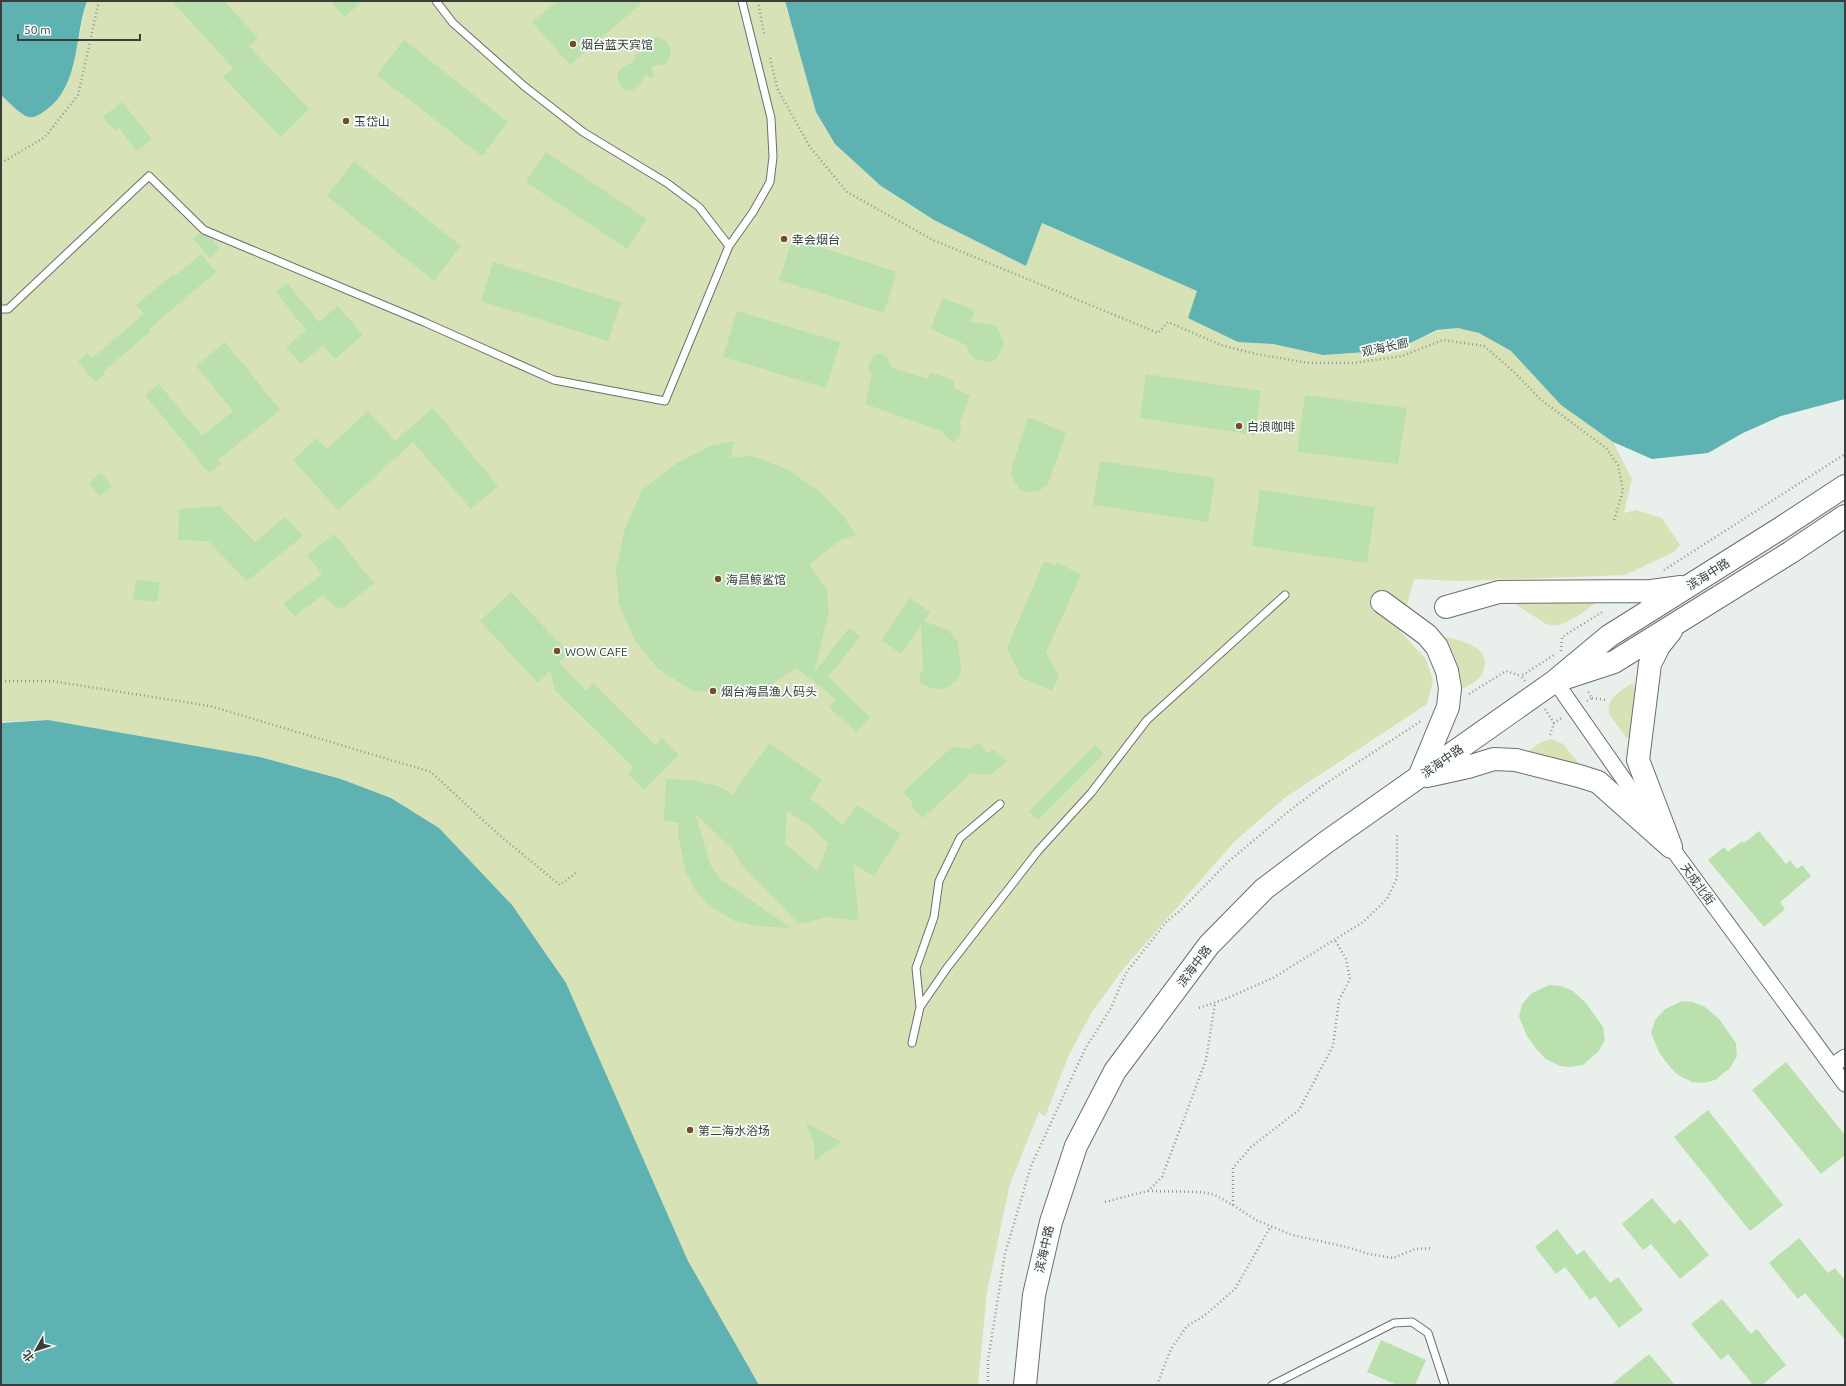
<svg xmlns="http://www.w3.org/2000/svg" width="1846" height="1386" viewBox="0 0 1846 1386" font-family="Ubuntu,'Noto Sans SC',sans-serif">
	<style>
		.green { fill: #d7e2b7 }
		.water { fill: #5eb2b2 }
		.building { fill: #bae1ad; fill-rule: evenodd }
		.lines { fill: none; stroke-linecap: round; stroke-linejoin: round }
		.service-casing { stroke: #6a706c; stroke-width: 9 }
		.minor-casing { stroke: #6a706c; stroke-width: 17 }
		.primary-casing { stroke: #6a706c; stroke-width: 24 }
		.path { stroke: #929793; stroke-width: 2.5; stroke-dasharray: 1 3; stroke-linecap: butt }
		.service { stroke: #fff; stroke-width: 7 }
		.minor { stroke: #fff; stroke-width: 15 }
		.primary { stroke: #fff; stroke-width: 22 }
		.poi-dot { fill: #744e2a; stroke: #f6fdf9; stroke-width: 1.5 }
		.labels { text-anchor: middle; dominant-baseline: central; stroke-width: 3.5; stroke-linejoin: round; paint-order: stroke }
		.poi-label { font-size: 12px; fill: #3a3d3b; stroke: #f6fdf9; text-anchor: start }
		.street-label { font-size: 12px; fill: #3a3d3b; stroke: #f6fdf9 }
	</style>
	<rect width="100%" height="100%" fill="#e9f0eb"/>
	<path class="green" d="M87 1H785L787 12 881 186 934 220 1026 266 1042 223 1197 291 1238 342 1273 344 1323 355 1396 350 1437 331 1458 328 1479 333 1511 351 1561 405 1613 442 1632 479 1624 513 1636 510 1662 518 1680 545 1674 552 1625 575 1459 581 1414 579 1400 631 1426 659 1433 681 1427 704 1286 797 1234 842 1124 968 1092 1012 1068 1057 1045 1117 1039 1112 1010 1184 987 1292 978 1385H759L439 828 391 798 341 779 260 757 48 720 1 722V95L23 115 50 107 65 89 72 68Z
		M1509 600H1600C1585 610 1565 630 1546 624Z
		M1434 636C1449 637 1487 643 1485 664 1484 669 1483 674 1479 678 1473 684 1465 687 1458 691Z
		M1632 683 1636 689 1631 740 1626 737 1609 714C1606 698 1621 691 1632 683Z
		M1552 739 1563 744 1580 765 1578 766 1524 754 1541 742Z"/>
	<path class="water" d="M1 1H87C74 37 80 86 46 110 42 113 35 118 30 117 22 117 8 101 1 95Z
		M785 1H1845V399L1781 416 1743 433 1708 453 1652 459 1613 442 1561 405 1511 351 1479 333 1458 328 1437 330 1396 350 1323 355 1273 344 1238 342 1188 318 1197 291 1042 223 1026 266 934 220 881 186 835 144 816 112Z
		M48 720 260 757 341 779 391 798 439 828 512 905 566 983 688 1261 759 1385H1V723Z"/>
	<path class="building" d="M172 1H224L258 38 249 46 309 109 281 137 223 77 233 68Z
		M330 1H362L345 17Z
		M557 1H644L570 65 532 22Z
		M657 37 666 41 670 47 671 51 668 61 664 64 651 66 654 77 645 76 639 85 634 89 630 91 622 88 617 78 618 72 624 66 633 62 635 55 644 50 647 44Z
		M404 40 508 122 482 156 377 75Z
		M122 102 152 139 137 151 119 128 115 131 103 117Z
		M546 152 647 219 627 249 526 182Z
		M354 161 461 246 434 281 327 196Z
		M200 233 211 238 220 249 210 258 193 239Z
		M793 238 897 272 884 313 779 280Z
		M201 254 216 272 149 329 151 331 103 372 105 374 95 382 78 361 88 353 92 358 144 314 136 305 173 274 175 276Z
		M493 262 621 302 608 341 481 301Z
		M287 283 319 322 338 306 363 335 335 359 323 345 301 364 286 347 306 330 276 292Z
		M942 298 975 310 970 322 992 324 998 328 1004 344 997 358 990 362 975 359 968 351 966 345 931 329Z
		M737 311 840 342 826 388 723 357Z
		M225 342 280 410 218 460 221 464 209 473 145 395 159 384 202 436 233 411 196 366Z
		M881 353 887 357 892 368 928 379 930 372 955 381 954 388 970 395 960 423 961 435 953 442 946 437 942 431 865 404 872 374 868 368 871 360 875 355Z
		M1146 374 1261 391 1255 435 1140 418Z
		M1305 395 1407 408 1398 464 1297 452Z
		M433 408 498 486 471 509 413 442 338 510 293 460 317 438 327 449 368 411 395 441Z
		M1028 417 1066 433 1048 484 1040 490 1027 493 1019 489 1011 475 1012 466Z
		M734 441 731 457 752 456 789 470 822 494 844 517 856 535 840 540 809 565 827 590 829 611 814 673 849 628 860 637 828 677 870 717 856 732 829 707 836 699 796 668 769 686 731 695 692 690 658 669 635 641 619 604 616 568 625 529 642 490 677 463 711 446Z
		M1100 461 1215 478 1208 522 1093 505Z
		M101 473 112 486 100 496 89 483Z
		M1260 490 1375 507 1367 563 1252 546Z
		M220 506 255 542 285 517 303 536 247 581 208 541 178 540 179 509Z
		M334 534 374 583 345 607 336 608 323 595 295 616 283 604 322 574 307 555Z
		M1044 561 1055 566 1057 562 1081 575 1046 652 1059 676 1052 691 1021 677 1007 648Z
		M136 579 160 583 157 602 133 599Z
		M511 592 569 653 559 662 586 691 593 683 655 745 662 738 679 755 644 790 628 774 634 768 555 690 550 671 538 683 480 621Z
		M910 598 930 612 924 621 948 630 958 642 961 671 957 680 945 689 930 688 920 683V673L923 670 921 625 901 654 881 640Z
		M769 743 822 780 810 798 843 825 857 805 901 834 874 876 853 864 859 919 851 920 826 917 799 924 743 866 732 849 695 813 710 864 720 879 791 928 756 926 734 921 710 906 695 890 686 872 678 835 679 823 664 820 666 779 694 780 720 787 733 794ZM787 811 810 826 828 843 818 871 785 844Z
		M978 743 988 753 994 749 1007 762 990 775 971 773 923 818 911 806 913 803 903 792 952 747 970 749Z
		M1095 745 1104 754 1038 820 1029 811Z
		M1759 831 1786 864 1790 860 1797 869 1802 865 1811 876 1780 902 1785 909 1764 927 1708 860 1724 847 1728 852 1742 841 1744 843Z
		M1549 985 1561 986 1573 991 1586 1003 1603 1027 1605 1040 1598 1052 1583 1065 1570 1067 1560 1066 1546 1059 1537 1050 1527 1036 1519 1017 1522 1004 1532 993Z
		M1682 1001 1693 1002 1705 1007 1719 1019 1736 1043 1737 1056 1730 1068 1715 1080 1703 1083 1692 1082 1678 1075 1669 1066 1659 1052 1651 1033 1655 1020 1665 1009Z
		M1786 1062 1845 1135V1155L1821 1174 1752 1090Z
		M1708 1110 1783 1205 1750 1231 1674 1137Z
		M806 1122 832 1137 841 1142 814 1161 815 1149 813 1140Z
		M1652 1198 1674 1224 1680 1219 1709 1255 1680 1279 1651 1244 1643 1250 1622 1224Z
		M1557 1229 1577 1255 1584 1250 1610 1283 1618 1277 1643 1310 1619 1328 1595 1296 1590 1300 1565 1267 1556 1274 1535 1247Z
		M1799 1238 1828 1273 1835 1268 1845 1280V1340L1805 1293 1798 1299 1769 1263Z
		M1722 1299 1751 1334 1757 1329 1786 1365 1762 1385H1753L1728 1354 1721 1360 1691 1324Z
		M1381 1340 1426 1360 1415 1385H1397L1367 1372Z
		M1649 1354 1675 1385H1611Z"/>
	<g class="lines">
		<g class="service-casing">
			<path id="service" d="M436 1 453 23 524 86 583 132 667 183 699 207 729 246
				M1 309H8L149 176 204 230 424 322 554 380 665 401 729 246 753 212 770 182 773 157 771 118 742 1
				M920 1007 916 968 934 917 939 881 960 838 1000 804
				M912 1043 920 1007 947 968 1038 851 1091 793 1147 720 1285 595
				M1272 1385 1394 1323 1412 1322 1428 1333 1445 1385"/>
		</g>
		<g class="minor-casing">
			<path id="minor" d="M1555 681 1671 847 1845 1084
				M1832 1066 1845 1057"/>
		</g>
		<g class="primary-casing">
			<path id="primary" d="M1382 602 1427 635 1437 647 1447 671 1450 688 1448 707 1419 777
				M1446 607 1499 592 1651 591 1681 587
				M1565 678 1614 662 1791 552 1845 516
				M1427 776 1468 767 1494 759 1516 760 1579 776 1598 782 1671 847
				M1670 844 1638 760 1650 664 1659 646 1671 631
				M1025 1385 1034 1295 1051 1222 1076 1146 1115 1071 1209 945 1264 889 1325 843 1555 681 1609 636 1781 528 1845 486"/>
		</g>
		<path class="path" d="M758 1 764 34
			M770 58 778 90 810 147 847 192 933 240 1158 333 1168 322 1221 345 1256 354 1309 363H1353L1402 356 1443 340 1484 346 1513 371 1540 399 1606 448 1618 465 1623 490 1614 521
			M1 163 45 137 78 95 99 1
			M1664 570 1845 454
			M1561 651 1562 637 1604 611
			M1 681H52L210 706 431 772 499 835 560 885 577 872
			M1525 681 1521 676 1554 655
			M1469 694 1506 671 1521 676
			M1592 698 1606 700
			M1587 701 1592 698 1587 690
			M1545 709 1554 723 1563 717
			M1550 735 1554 723
			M1199 1008 1225 999 1273 978 1363 922 1387 899 1397 878V834
			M1148 1191 1202 1192 1215 1195 1233 1205 1256 1220 1292 1235 1347 1247 1369 1254 1393 1258 1415 1249 1433 1248
			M1105 1202 1148 1191 1162 1177 1206 1060 1215 1003
			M1233 1205V1168L1251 1147 1299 1110 1333 1046 1339 1000 1350 979 1346 959 1335 940
			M988 1385V1360L1005 1254 1031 1166 1085 1049 1111 1008 1126 973 1167 921 1181 910 1229 861 1289 811 1325 784 1421 721
			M1157 1385 1171 1349 1187 1326 1204 1316 1235 1289 1271 1226"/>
		<use href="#service" class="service"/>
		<use href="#minor" class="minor"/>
		<use href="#primary" class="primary"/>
	</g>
	<g class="poi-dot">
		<circle cx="573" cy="44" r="4"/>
		<circle cx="346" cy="121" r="4"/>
		<circle cx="784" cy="239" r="4"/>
		<circle cx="1239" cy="426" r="4"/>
		<circle cx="718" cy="579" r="4"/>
		<circle cx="557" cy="651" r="4"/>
		<circle cx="713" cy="691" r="4"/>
		<circle cx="690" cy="1130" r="4"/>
	</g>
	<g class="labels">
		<g class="poi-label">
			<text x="581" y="44">烟台蓝天宾馆</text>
			<text x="354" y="121">玉岱山</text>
			<text x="792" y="239">幸会烟台</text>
			<text x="1247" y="426">白浪咖啡</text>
			<text x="726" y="579">海昌鲸鲨馆</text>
			<text x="565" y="651">WOW CAFE</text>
			<text x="721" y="691">烟台海昌渔人码头</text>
			<text x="698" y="1130">第二海水浴场</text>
		</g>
		<g class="street-label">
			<text transform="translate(1385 347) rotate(-12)">观海长廊</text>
			<text transform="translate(1708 574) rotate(-32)">滨海中路</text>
			<text transform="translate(1442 761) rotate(-35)">滨海中路</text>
			<text transform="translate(1698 884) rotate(54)">天成北街</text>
			<text transform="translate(1194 966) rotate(-53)">滨海中路</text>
			<text transform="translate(1044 1249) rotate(-77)">滨海中路</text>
		</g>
	</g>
	<rect width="1846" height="1386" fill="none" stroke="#3a3d3b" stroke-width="4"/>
	<g transform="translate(36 1350) rotate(231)" stroke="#f6fdf9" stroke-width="3" paint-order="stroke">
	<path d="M0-3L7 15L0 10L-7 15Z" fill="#3a3d3b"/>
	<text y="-6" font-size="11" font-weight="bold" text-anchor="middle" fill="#3a3d3b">北</text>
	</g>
	<path d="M18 34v6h122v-6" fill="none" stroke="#3a3d3b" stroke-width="2"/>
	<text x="24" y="34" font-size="12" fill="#3a3d3b" stroke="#f6fdf9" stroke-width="3" paint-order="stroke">50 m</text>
</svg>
